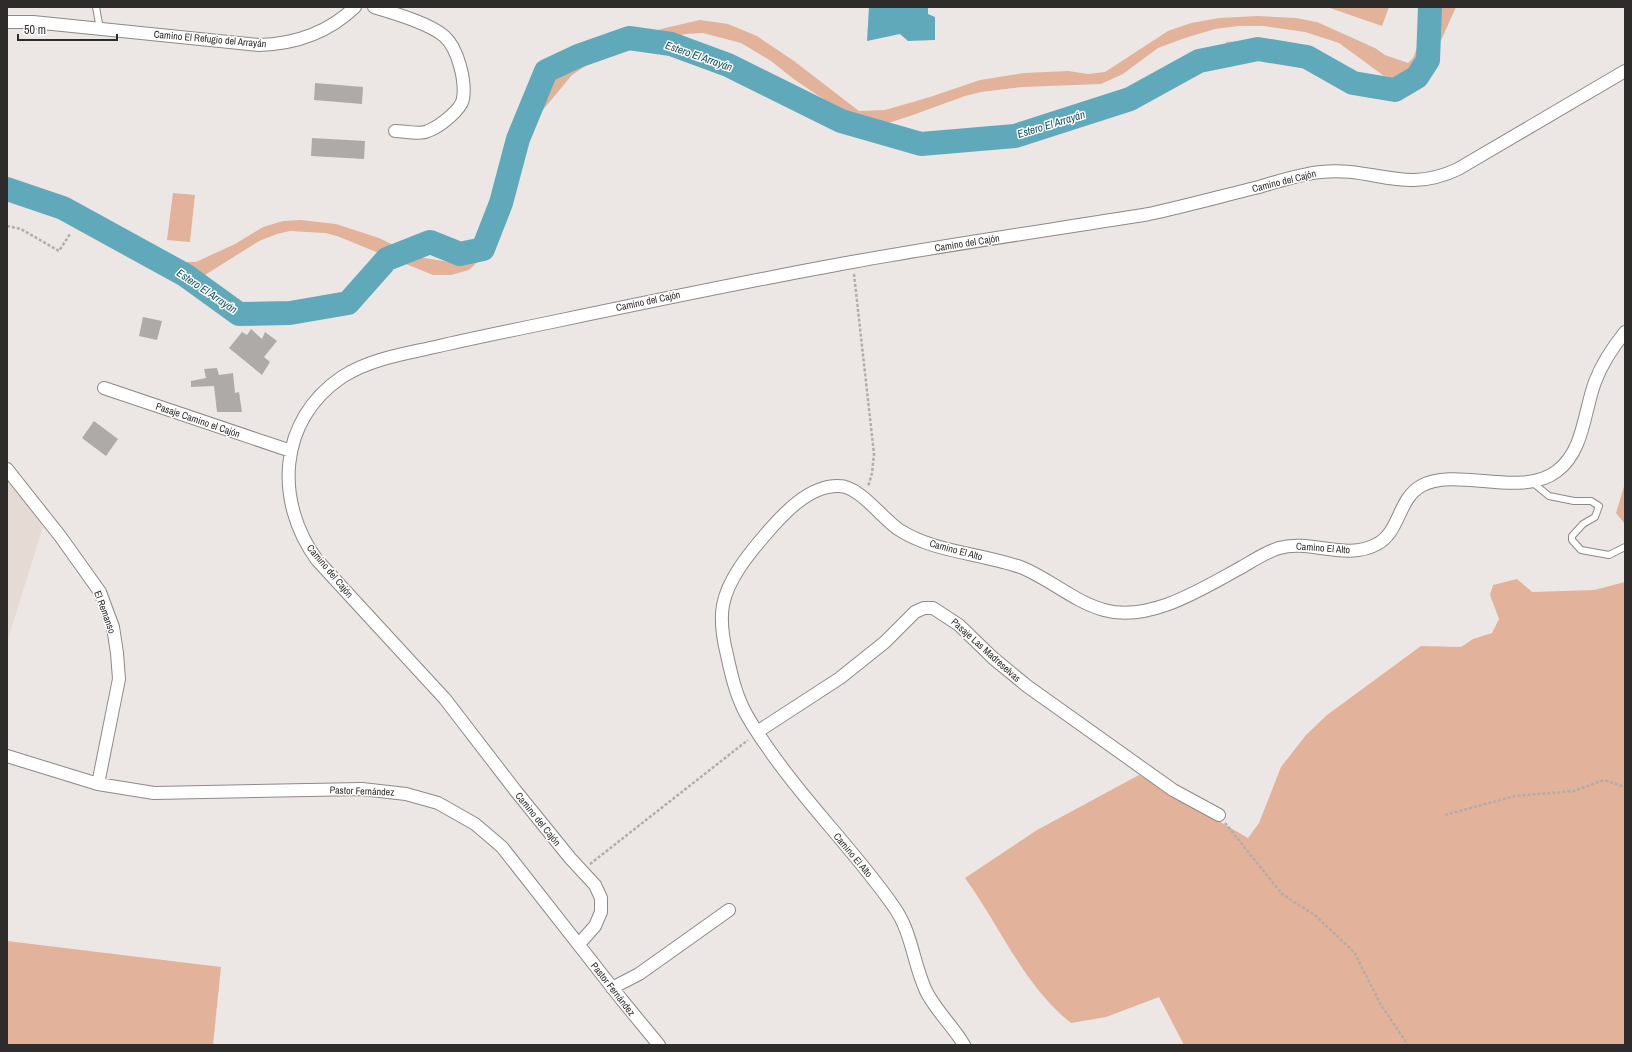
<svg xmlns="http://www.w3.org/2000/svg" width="1632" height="1052" viewBox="0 0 1632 1052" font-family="'Archivo Narrow',sans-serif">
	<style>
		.built { fill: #e6dad5 }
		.green { fill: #e3b29a }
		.water { fill: #60a9bb }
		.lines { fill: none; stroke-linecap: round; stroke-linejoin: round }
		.river { stroke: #60a9bb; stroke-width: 24 }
		.building { fill: #aeaaa8 }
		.lane-casing { stroke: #8d8987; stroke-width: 8 }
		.street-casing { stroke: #8d8987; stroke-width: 14 }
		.path { stroke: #b1adab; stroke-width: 2.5; stroke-dasharray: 3 2; stroke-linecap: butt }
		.lane { stroke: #fff; stroke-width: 6 }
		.street { stroke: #fff; stroke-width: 12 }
		.labels { text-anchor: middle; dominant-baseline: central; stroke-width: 3; stroke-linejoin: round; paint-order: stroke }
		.street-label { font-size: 10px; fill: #2e2c2b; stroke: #fff }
		.water-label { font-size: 11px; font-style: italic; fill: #11505e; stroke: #fff }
	</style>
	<rect width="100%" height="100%" fill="#ece7e5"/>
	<path class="built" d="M7 475 43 527 7 642Z"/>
	<path class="green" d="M1327 7H1389L1382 26Z
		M1436 7H1456L1439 45 1438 53 1430 67 1423 74 1413 78 1399 79 1384 76 1339 43 1305 32 1264 26H1239L1215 29 1185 38 1158 48 1123 74 1101 84 1023 87 981 92 965 96 910 116 879 126H869L849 116 795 80 771 61 741 43 703 33 685 34 620 53 587 65 572 75 542 111 519 156 506 215 493 247 469 270 451 275H433L337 236 325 233 290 231 277 234 259 241 205 275 171 273 116 249 62 218 7 195V179L31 188 66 205 118 238 174 262H196L235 244 263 227 283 221 301 220 336 224 379 238 418 257 450 262 466 257 474 251 491 230 498 191 508 161 541 94 555 76 575 58 596 49 665 28 700 20 728 24 757 36 794 61 859 111 885 110 930 97 980 80 1024 73 1068 71 1088 74 1105 72 1168 31 1191 23 1219 18 1258 16 1296 18 1317 22 1375 48 1385 55 1408 63 1413 58 1423 33Z
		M1271 40V59L1227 61 1226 42Z
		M173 193 195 195 190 242 167 240Z
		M1625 483V524L1616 513Z
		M1517 579 1532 592 1594 590 1625 582V1045H1184L1159 997 1106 1017 1071 1023C1024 986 1000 926 965 878L1037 830 1139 775 1248 838 1259 823 1281 767 1306 735 1327 715 1421 646 1461 647 1473 639 1492 633 1499 619 1490 595 1493 585Z
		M7 941 221 967 213 1045H7Z"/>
	<path class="water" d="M869 7H928V14L935 17V40L908 41 900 34 867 41Z"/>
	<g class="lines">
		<path class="river" d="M7 189 63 208 185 275 239 314 290 313 348 303 387 259 430 242 460 254 483 249 501 203 518 139 546 71 578 56 629 38 671 44 728 65 841 121 921 144 1015 136 1130 99 1199 61 1258 49 1307 57 1353 83 1395 90 1417 77 1428 60 1430 7"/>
	</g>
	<path class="building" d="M315 83 363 87 362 104 314 100Z
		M312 138 365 141 364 159 311 156Z
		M143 317 162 321 157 340 139 336Z
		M251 329 262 339 265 332 277 341 264 357 270 362 262 375 229 348 242 332 247 335Z
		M217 368 219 375 233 373 235 393 239 392 242 412H217L214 386 191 387V381L206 378 204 369Z
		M94 421 118 439 106 456 82 438Z"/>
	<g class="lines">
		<g class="lane-casing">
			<path id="lane" d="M96 7 100 29
				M1532 482 1549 496 1574 501H1591L1599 506 1595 517 1583 524 1572 536V540L1581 550 1609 555 1625 547"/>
		</g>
		<g class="street-casing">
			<path id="street" d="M374 7C393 13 429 23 444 36 458 48 466 81 463 99 461 110 439 127 428 131 420 135 404 131 395 131
				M7 22H33L259 45C295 44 328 33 355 7
				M104 388 291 451
				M7 469 60 536 100 592 113 627 117 653 119 679 98 784
				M757 732 840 678 885 642 915 612 924 608H933L959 625 993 658 1027 686 1173 790 1219 815
				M7 756 98 784 154 793 362 789 406 794 438 803 475 824 502 847 622 1000 659 1045
				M579 944 595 926 601 912V898L595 885 570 858 515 790 445 699 317 560C274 501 278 420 342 377 370 359 404 354 435 347 474 338 513 330 552 322 652 301 752 280 852 262 951 244 1050 230 1149 214 1186 206 1222 196 1259 187 1279 181 1300 174 1321 172 1373 166 1404 195 1458 169L1625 71
				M612 988 639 974 729 910
				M964 1045C953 1026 936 1011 926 991 913 963 912 932 894 907 856 852 808 806 770 751 761 738 751 724 744 710 735 692 731 673 727 655 723 639 720 622 723 605 728 579 748 555 765 535 783 514 809 485 839 486 859 486 881 517 898 529 934 553 983 553 1023 568 1051 580 1075 602 1104 610 1150 623 1203 588 1242 567 1254 560 1266 552 1279 548 1310 539 1347 561 1377 544 1400 532 1398 499 1421 486 1456 466 1521 499 1557 471 1584 451 1584 411 1595 382 1602 363 1613 347 1625 332"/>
		</g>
		<path class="path" d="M7 226 21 229 59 251 70 234
			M854 274 874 454 872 473 868 487
			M1445 815 1515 796 1574 791 1604 780 1625 787
			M1225 823 1282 894 1316 916 1354 952 1381 1005 1408 1045
			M590 864 748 740"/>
		<use href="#lane" class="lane"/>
		<use href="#street" class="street"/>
	</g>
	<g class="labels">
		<g class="street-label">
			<text transform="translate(210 39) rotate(5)">Camino El Refugio del Arrayán</text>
			<text transform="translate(1284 181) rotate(-14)">Camino del Cajón</text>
			<text transform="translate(967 243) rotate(-9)">Camino del Cajón</text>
			<text transform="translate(648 301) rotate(-12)">Camino del Cajón</text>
			<text transform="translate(198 420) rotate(19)">Pasaje Camino el Cajón</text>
			<text transform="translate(1323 548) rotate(4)">Camino El Alto</text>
			<text transform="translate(956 550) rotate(15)">Camino El Alto</text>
			<text transform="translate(330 571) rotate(50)">Camino del Cajón</text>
			<text transform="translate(105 612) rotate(70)">El Remanso</text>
			<text transform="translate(986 650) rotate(42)">Pasaje Las Madreselvas</text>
			<text transform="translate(362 791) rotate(2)">Pastor Fernández</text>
			<text transform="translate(538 819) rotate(51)">Camino del Cajón</text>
			<text transform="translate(853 855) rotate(50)">Camino El Alto</text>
			<text transform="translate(613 989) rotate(52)">Pastor Fernández</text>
		</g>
		<g class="water-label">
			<text transform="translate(699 56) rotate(19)">Estero El Arrayán</text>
			<text transform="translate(1051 124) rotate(-17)">Estero El Arrayán</text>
			<text transform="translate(207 291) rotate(34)">Estero El Arrayán</text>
		</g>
	</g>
	<rect width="1632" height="1052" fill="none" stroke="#2e2c2b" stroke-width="16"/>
	<path d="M18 34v6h99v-6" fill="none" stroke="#2e2c2b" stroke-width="2"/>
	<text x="24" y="34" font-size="12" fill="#2e2c2b" stroke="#ffffff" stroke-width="3" paint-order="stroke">50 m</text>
</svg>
